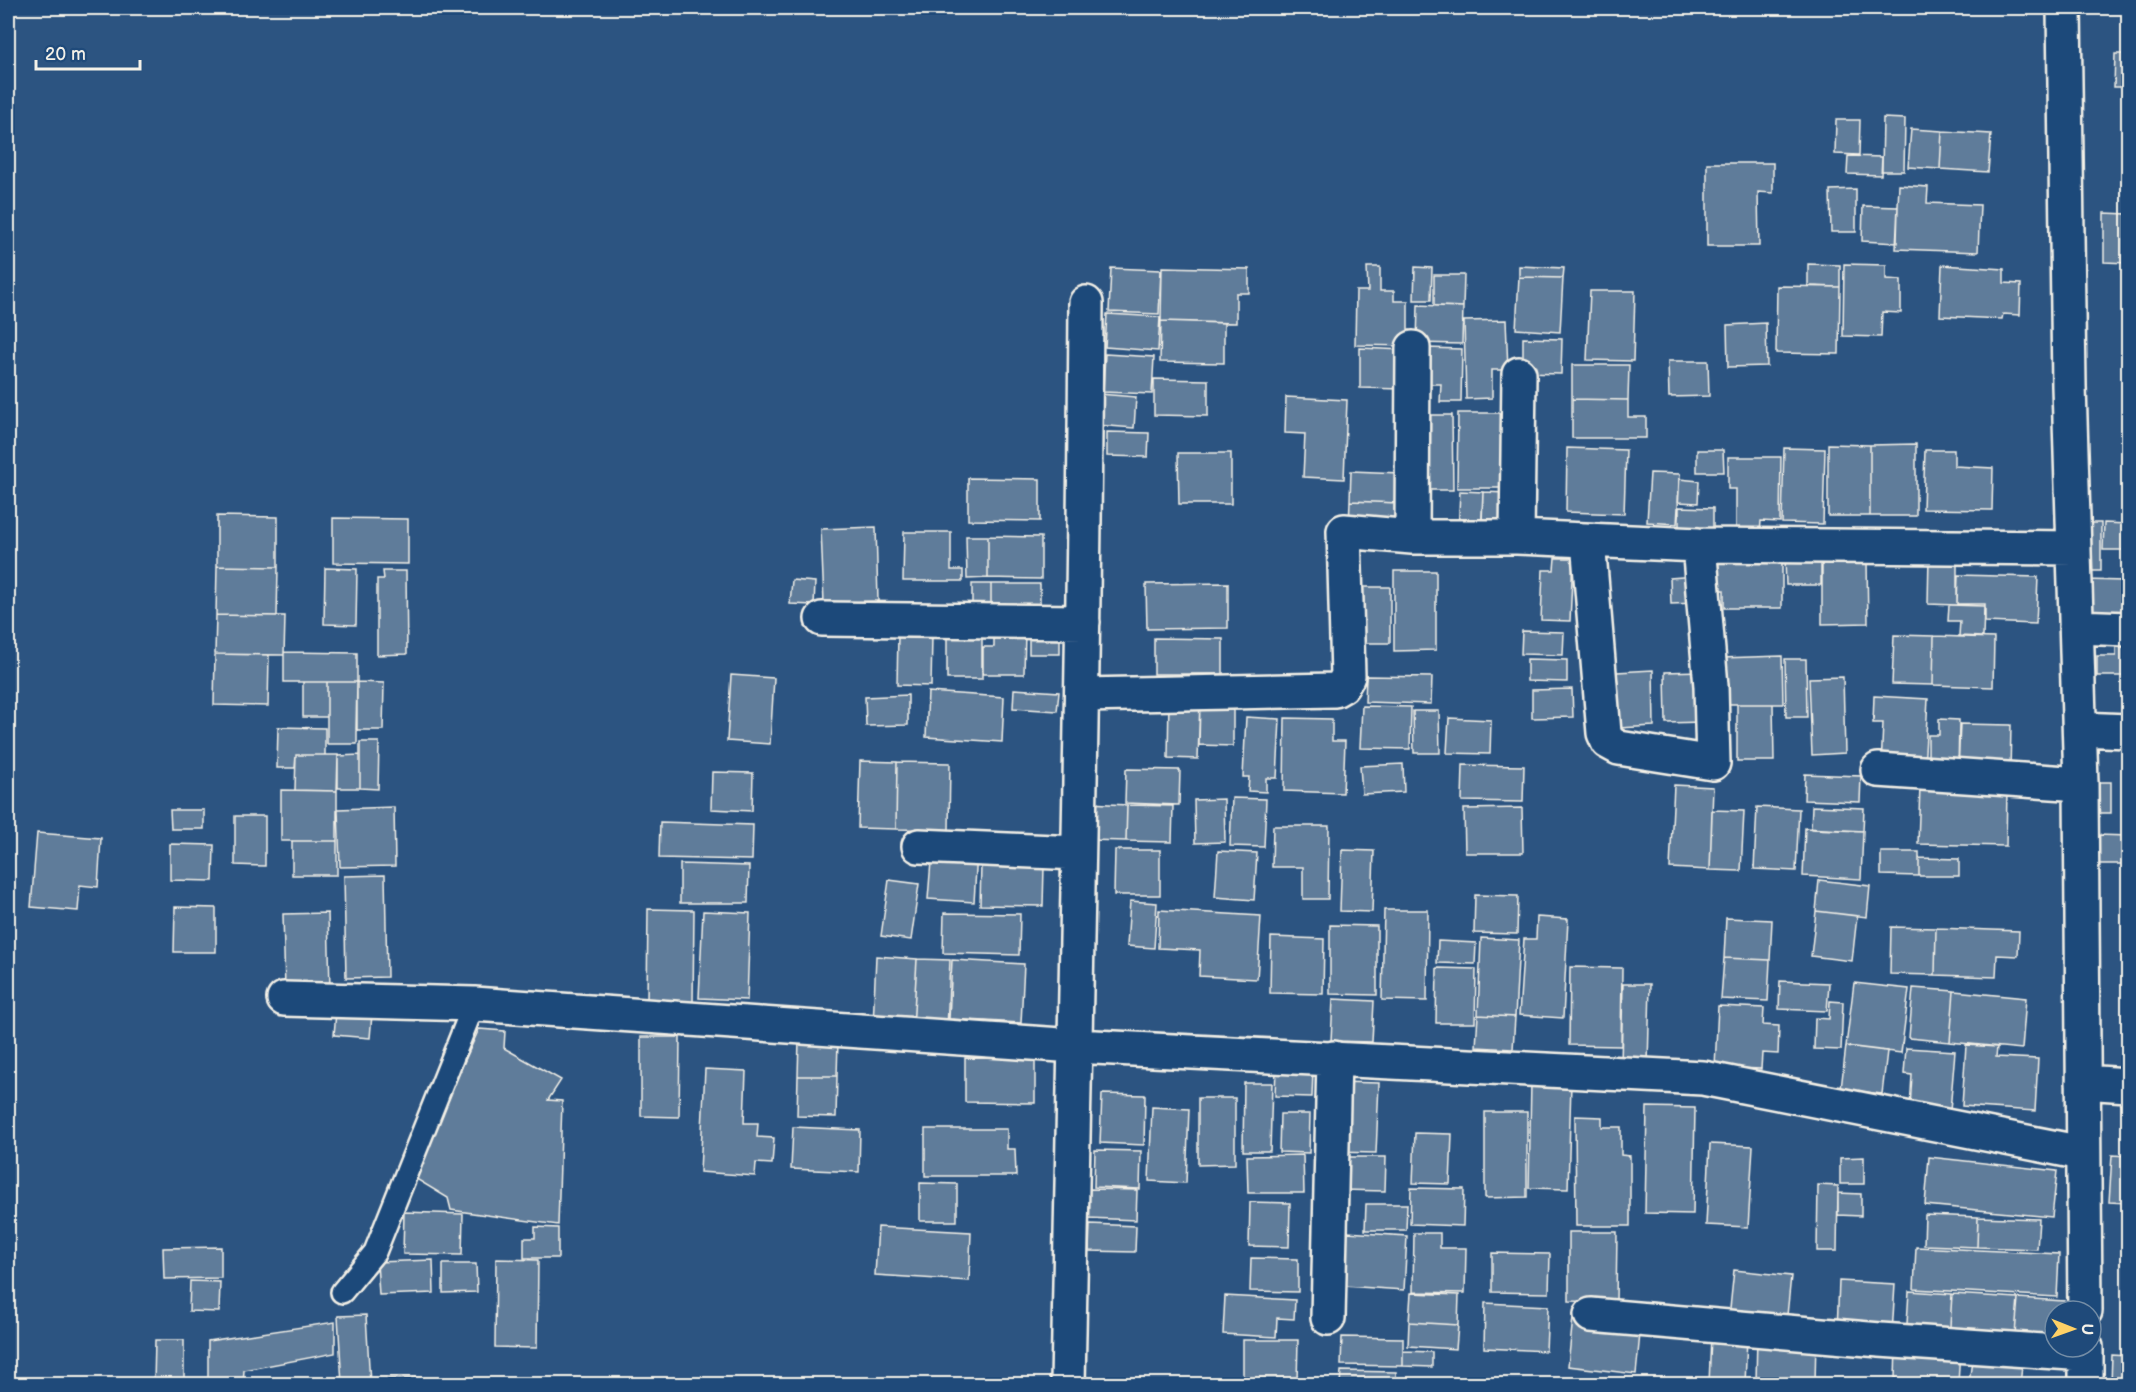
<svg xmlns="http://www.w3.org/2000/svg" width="2136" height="1392" viewBox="0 0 2136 1392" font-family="'Balsamiq Sans',sans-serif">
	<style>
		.building { fill: #5e7b9a; stroke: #f4f1e8; stroke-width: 1.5 }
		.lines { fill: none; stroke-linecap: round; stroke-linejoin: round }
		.lane-casing { stroke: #f4f1e8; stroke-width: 26 }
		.street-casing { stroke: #f4f1e8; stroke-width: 38 }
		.lane { stroke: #1f4a7a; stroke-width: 21 }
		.street { stroke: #1f4a7a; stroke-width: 33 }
	</style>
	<rect width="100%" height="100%" fill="#2c5481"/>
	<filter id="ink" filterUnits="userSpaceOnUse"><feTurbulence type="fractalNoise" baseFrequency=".0167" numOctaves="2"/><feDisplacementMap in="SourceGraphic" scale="12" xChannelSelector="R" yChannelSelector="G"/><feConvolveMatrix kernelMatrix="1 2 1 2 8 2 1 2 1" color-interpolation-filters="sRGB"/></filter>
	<g filter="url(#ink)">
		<path class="building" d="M2115 54H2128V87H2114Z
			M1883 118 1905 119 1904 171H1882Z
			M1836 120H1860L1859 155 1835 154Z
			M1911 129 1942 131 1940 169 1908 167Z
			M1942 131 1991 134 1988 172 1940 169Z
			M1848 156 1882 157 1881 175 1847 174Z
			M1707 163H1773V193L1758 192 1759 246H1707Z
			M1899 185 1928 187 1927 203 1980 205 1978 252 1896 249Z
			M1856 189V232H1831L1830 190Z
			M1863 206 1898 207 1897 243 1862 241Z
			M2104 213 2128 214V263L2104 262Z
			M1808 264 1840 265V287L1808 286Z
			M1844 264 1886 265V279L1901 280V313L1882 312 1881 337 1843 336Z
			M1942 265 2004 269V283L2021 284 2020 315 2003 314 2002 319 1940 316Z
			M1519 266 1564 268 1563 278 1519 277Z
			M1162 267 1249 269V293H1236V323L1161 321Z
			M1367 267H1380V291H1394V301H1408V346L1355 345 1356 291H1368Z
			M1415 267 1432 268 1431 300H1414Z
			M1111 268 1161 270 1159 314 1109 312Z
			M1434 275H1464L1463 307 1434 306Z
			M1519 277 1563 278 1560 332 1516 329Z
			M1777 286 1840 287 1839 354 1776 353Z
			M1590 291H1635L1633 361 1587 360Z
			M1418 305 1463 307 1462 344 1417 343Z
			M1107 314 1160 317 1158 351 1105 347Z
			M1506 320 1508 370H1492V398L1466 399 1464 321Z
			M1161 321 1224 323V363L1160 362Z
			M1766 323 1767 366 1728 367 1727 325Z
			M1523 338 1562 339 1561 374 1523 373Z
			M1360 348 1404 350 1403 389 1360 388Z
			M1426 348 1462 349 1461 402H1440L1441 384H1425Z
			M1105 354 1154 357 1152 394 1103 392Z
			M1668 361H1708L1709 396 1669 397Z
			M1572 365H1629L1628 400 1572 399Z
			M1154 379 1208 380V416L1154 415Z
			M1099 394 1136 397 1134 428 1097 425Z
			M1286 397 1347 400 1344 479 1303 477 1305 434 1285 433Z
			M1572 399 1628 400V417H1646V438H1572Z
			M1458 413H1512V488H1457Z
			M1414 415H1452L1453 490H1415Z
			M1107 432 1149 433 1148 457 1107 456Z
			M1828 444 1870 445V516H1828Z
			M1916 444V516H1870V445Z
			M1567 448 1626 450 1624 514 1566 512Z
			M1784 448 1825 449 1823 524 1782 523Z
			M1697 450H1723L1724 472H1697Z
			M1925 450H1954V466L1993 468 1992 510 1923 509Z
			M1178 453H1231V504H1179Z
			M1728 457H1781L1780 522 1761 521 1760 533 1736 532V489H1728Z
			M1351 471 1400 473 1398 503 1350 501Z
			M1650 473 1680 474 1677 524 1647 522Z
			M968 478 1040 479V521L968 520Z
			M1679 479 1699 481 1698 503 1678 502Z
			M1460 491 1483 492 1481 535 1458 534Z
			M1483 492 1507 493 1506 525 1482 524Z
			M1350 501 1398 503 1397 529 1349 527Z
			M1679 507 1713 508V536L1679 535Z
			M217 516 278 517V567L217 566Z
			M333 518 408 519V564L333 563Z
			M2082 523H2101V571H2082Z
			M2104 523 2128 524V574H2126V550H2103Z
			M876 527 878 601 824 603 821 529Z
			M904 532H951V570H963V581H903Z
			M966 536H988V578L967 579Z
			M988 536 1041 537V579L988 578Z
			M1929 556 1957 557V605L1928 604Z
			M1555 558H1573L1570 621 1541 620 1543 570H1554Z
			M1821 558V585H1786L1785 559Z
			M1822 558 1867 562 1868 623 1822 624Z
			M1713 559H1782V608H1724V590H1713Z
			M217 566 278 567 277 616 216 615Z
			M325 568 357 569 356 625 324 624Z
			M383 571H406L407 654 377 655V579H384Z
			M1394 571H1436V650L1394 651Z
			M1352 574 1363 575V587H1390V643H1351Z
			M1958 575 2038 577 2036 624 1985 622V604H1957Z
			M1695 576 1696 603 1671 604 1670 578Z
			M792 580 815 582 814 605 790 604Z
			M2085 580 2124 581 2123 621 2084 619Z
			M1228 583V628L1147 629 1146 584Z
			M2127 583H2128V624H2127Z
			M972 584H991V617H972Z
			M991 584H1040V617H991Z
			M1949 605 1984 606 1983 637 1959 636 1960 621H1948Z
			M216 615 285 616 284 655 215 654Z
			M947 631H982V679H947Z
			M1522 631 1564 632 1563 655 1521 654Z
			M994 632H1025L1024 674H983V647H994Z
			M1029 634H1060V654H1029Z
			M898 635H932L931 686 897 685Z
			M1894 635 1934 636 1933 685 1892 684Z
			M1934 636 1994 638 1993 687 1933 685Z
			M2116 637H2128V676H2097V656H2116Z
			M1154 638 1223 639V674H1154Z
			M284 652 357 653V682H284Z
			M215 654 269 655 268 706 214 705Z
			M1782 656 1783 704H1722L1721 658Z
			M1527 659 1567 660V682L1527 681Z
			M1785 659H1806L1807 717H1786Z
			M1653 670 1654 726 1619 728 1617 672Z
			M1701 671 1702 722 1666 723 1665 672Z
			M731 675 774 678 770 744 727 741Z
			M1366 676 1432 677 1431 704 1365 702Z
			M1843 677 1845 753 1812 755 1809 678Z
			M303 682H327V717H303Z
			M327 682H357V744H327Z
			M357 682 384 683 383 730H356Z
			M2124 685H2128V724H2123Z
			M1014 689 1059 692 1057 711 1013 708Z
			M1572 689 1573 717 1532 718V690Z
			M928 692 1004 697 1002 742 926 737Z
			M908 695V725L866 726 865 697Z
			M1233 696V746L1199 745 1200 701Z
			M1874 696 1928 699 1924 770 1881 768 1883 723H1873Z
			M1169 699 1200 701 1198 759 1168 758Z
			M1737 704H1773L1774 761H1737Z
			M1362 706 1411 707 1410 749 1360 748Z
			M1413 711H1439L1440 753H1414Z
			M1246 717 1280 719 1277 778H1266V792L1248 791 1249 777H1243Z
			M1285 718 1332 719V741H1345L1343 793 1284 791Z
			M1449 718 1491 720 1490 754 1447 753Z
			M1939 719 1959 720 1958 772 1928 771V735H1939Z
			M1960 724 2011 725 2010 773 1958 772Z
			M278 727 325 728V755H296L295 768H277Z
			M360 742H379L378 789 360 788Z
			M296 755H338L337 791 295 790Z
			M360 755V788H338V756Z
			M860 761 897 762 896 829 858 828Z
			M897 762 950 763 949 830 896 829Z
			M1403 764 1404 792 1362 794 1360 766Z
			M1463 765 1524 766 1523 802 1462 801Z
			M1126 769 1180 770 1179 805 1125 803Z
			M712 772 753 773 752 811 711 809Z
			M1805 774 1861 776 1860 802 1804 800Z
			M2085 782H2111V813H2085Z
			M1674 785 1713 787 1710 870 1670 868Z
			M1920 786 2007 789 2006 846 1918 844Z
			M281 790 337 791V841H281Z
			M1232 798 1266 799 1264 847 1230 846Z
			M1224 799 1225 842 1195 843 1194 800Z
			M1089 803 1127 805 1126 841 1088 840Z
			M1127 805 1173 806 1172 842 1126 841Z
			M1812 806 1864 808 1863 831 1811 829Z
			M394 807 395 866 340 867 338 809Z
			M1757 807 1799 809 1796 871 1754 869Z
			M1522 808 1523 853H1465L1464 809Z
			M170 810H204V829H171Z
			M1712 810 1744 811 1741 871 1710 870Z
			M235 816H265V866L235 865Z
			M660 822 753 825 752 860 659 858Z
			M1273 826H1329L1328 899H1303V867H1272Z
			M1805 828 1863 831 1861 879 1803 876Z
			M37 833 101 838 98 887 80 885 78 911 31 907Z
			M2098 835 2128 836V864H2098Z
			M292 841H337V875H292Z
			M170 844 214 845 213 881 170 880Z
			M932 849 977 852 974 902 928 899Z
			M1115 850H1160V895H1114Z
			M1342 850 1374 851 1372 912 1340 911Z
			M1218 851 1257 853 1254 900 1215 897Z
			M1881 852H1919V876L1881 875Z
			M1919 858 1959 859V876H1919Z
			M680 864 749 866 748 903H680Z
			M981 865 1044 866 1043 906 980 905Z
			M385 875 387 977 346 978 344 876Z
			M889 880 919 884 911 940 881 936Z
			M1819 880 1870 886 1867 917 1816 911Z
			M1475 895 1518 896 1517 934 1474 933Z
			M1130 901 1157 903 1154 948 1127 946Z
			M175 907 216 908V952H174Z
			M648 909 694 910 693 1003H647Z
			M1159 910 1261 916 1257 979 1199 976 1200 950 1158 948Z
			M1384 910H1428L1427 1001 1382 1000Z
			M703 911 750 913 747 1000 699 998Z
			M1816 911 1857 916 1852 961 1811 956Z
			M328 913 330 988 285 989 283 914Z
			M944 913 1020 914 1019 955 943 953Z
			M1537 917 1568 919 1563 1018 1519 1015 1524 939H1536Z
			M1726 918 1772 920 1770 960 1724 958Z
			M1330 925 1377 926V995L1330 994Z
			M1891 927 1936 928 1935 975 1890 974Z
			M1936 928 2019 931 2018 956 1997 955 1996 977 1935 975Z
			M1271 937 1324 939 1323 994 1270 993Z
			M1481 938 1519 940 1515 1017 1478 1015Z
			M1438 941 1476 943 1475 964 1437 963Z
			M876 956 917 959 913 1029 873 1027Z
			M1724 958 1770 960 1768 1001 1721 999Z
			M917 959 950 960 947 1030 913 1029Z
			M952 960 1024 964 1021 1023 949 1019Z
			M1570 967 1622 968 1621 1046 1569 1045Z
			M1437 968 1476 969 1475 1023H1436Z
			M1780 981 1829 983 1827 1011 1779 1009Z
			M1854 983 1909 989 1901 1053 1846 1046Z
			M1623 984H1650L1648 1065H1621Z
			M1913 988 1954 991 1950 1042 1909 1038Z
			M1954 991 2026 998 2022 1049 1950 1042Z
			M1333 999 1374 1001 1372 1042 1331 1041Z
			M1830 1001 1843 1002 1841 1050 1814 1049 1815 1018 1829 1019Z
			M1718 1006 1764 1008 1763 1025 1779 1026 1778 1054 1762 1053 1761 1069 1715 1067Z
			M336 1012 372 1014 370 1038 334 1035Z
			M1478 1015 1515 1017 1513 1049 1476 1047Z
			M479 1029 505 1031 504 1048 561 1080 548 1100 562 1101 558 1225 451 1210 448 1198 413 1177Z
			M641 1037H680L679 1117 641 1116Z
			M799 1040 838 1041 837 1076H798Z
			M1966 1045 1997 1047 1996 1057 2038 1059 2035 1111 1962 1106Z
			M1846 1046 1887 1051 1882 1094 1841 1089Z
			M1906 1048 1955 1051 1950 1111 1910 1108 1912 1075 1904 1074Z
			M965 1058 1035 1059V1103L965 1102Z
			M1276 1068 1313 1070 1312 1097 1275 1096Z
			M705 1069 746 1071 744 1123H758L757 1137 774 1138 772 1164 756 1163 755 1176 700 1172Z
			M798 1076H837L836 1117 797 1116Z
			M1337 1082 1379 1083 1376 1153 1334 1152Z
			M1531 1082 1571 1083 1568 1189 1529 1188Z
			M1244 1083H1272L1270 1151H1243Z
			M1102 1094 1145 1095 1144 1145 1100 1143Z
			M1198 1098H1235V1164L1198 1165Z
			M2127 1103H2128V1143L2124 1142Z
			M1152 1107 1189 1109 1186 1183 1149 1181Z
			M1647 1107 1695 1108 1693 1214 1645 1213Z
			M1485 1112H1527V1197L1485 1198Z
			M1280 1114H1310L1309 1153 1279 1152Z
			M1575 1116 1602 1117V1127H1621V1155L1630 1156V1226H1576Z
			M793 1127 860 1130 859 1172 791 1169Z
			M925 1129H1007V1149H1015L1016 1176H925Z
			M1415 1133 1452 1134 1450 1184 1413 1183Z
			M1710 1144 1753 1146 1748 1227 1706 1225Z
			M1095 1150 1141 1151 1140 1189 1094 1187Z
			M1303 1155 1304 1193H1248L1247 1156Z
			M2112 1155 2128 1156V1203L2109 1202Z
			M1342 1157H1386L1385 1191 1342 1190Z
			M1864 1157V1184H1840V1158Z
			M1929 1157 2057 1171 2052 1217 1925 1205Z
			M920 1183 957 1184V1221H920Z
			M1818 1185 1838 1186 1837 1251H1817Z
			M1411 1188 1464 1189 1463 1226 1410 1224Z
			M1088 1189 1137 1190 1136 1220 1088 1218Z
			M1838 1193 1861 1194V1216L1838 1215Z
			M1250 1202 1290 1203 1289 1247 1249 1246Z
			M1366 1204H1407L1406 1230H1365Z
			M2128 1206V1250H2126Z
			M404 1212 463 1214 462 1255 403 1254Z
			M1925 1215 1978 1217 1977 1247 1924 1245Z
			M1978 1217 2039 1219 2037 1249 1977 1247Z
			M1090 1224 1136 1226 1135 1252 1089 1251Z
			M535 1227 558 1228V1258H524V1238H535Z
			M878 1227 971 1232 969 1281 875 1275Z
			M1347 1232 1407 1236 1404 1290 1344 1286Z
			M1569 1232H1617L1616 1302 1569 1301Z
			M1414 1233H1440V1248H1466L1465 1293 1413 1292Z
			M221 1247V1278L164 1279 163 1248Z
			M1916 1247 2059 1254 2057 1297 1914 1289Z
			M1492 1253 1550 1254 1549 1293 1492 1292Z
			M1251 1258 1298 1259V1292L1250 1291Z
			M496 1259 538 1260 537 1348 495 1347Z
			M433 1260 434 1293 379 1295 377 1262Z
			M443 1264H476L477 1292 443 1293Z
			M1734 1270 1791 1276 1786 1325 1729 1318Z
			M190 1281 220 1282 219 1312 189 1311Z
			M1839 1281 1895 1284 1892 1334 1837 1331Z
			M1909 1291 1952 1294 1949 1342 1906 1340Z
			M1411 1293 1459 1295 1458 1325 1409 1322Z
			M1952 1294 2018 1298 2014 1346 1949 1342Z
			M1225 1296 1295 1300 1294 1319 1277 1318 1276 1337 1223 1334Z
			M2018 1298 2064 1301 2063 1311H2055V1347L2014 1346Z
			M2128 1302V1344H2127Z
			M1485 1303 1548 1306 1546 1351 1484 1348Z
			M366 1315 370 1384H342L338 1316Z
			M1573 1317 1641 1324 1636 1374 1568 1366Z
			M335 1322V1353L244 1370 243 1384H208V1341Z
			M1409 1322 1458 1325 1456 1349 1408 1346Z
			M1757 1335 1816 1336 1815 1384H1756Z
			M1711 1336 1747 1337 1745 1384H1709Z
			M1342 1337 1403 1338V1366L1341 1365Z
			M155 1340H184V1384H154Z
			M1243 1340H1298L1297 1382H1243Z
			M1896 1346 1960 1349 1958 1384H1913V1380L1895 1379Z
			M1403 1351 1432 1352V1367L1403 1366Z
			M1973 1352 2023 1358 2020 1384H1969Z
			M2112 1355 2128 1356V1384H2111Z
			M1341 1371 1396 1372V1384H1340Z
			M433 1378V1384H379V1379Z
			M1862 1381 1885 1384H1861Z
			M2042 1381 2063 1383V1384H2042Z"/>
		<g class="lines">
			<g class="lane-casing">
				<path id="lane" d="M342 1292 375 1252 474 1004"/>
			</g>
			<g class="street-casing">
				<path id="street" d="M2064 8 2069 386 2081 784 2085 1311
					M1412 537 1413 348
					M1517 537 1519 374
					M1588 541 1604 733 1608 742 1619 748 1713 763 1711 686 1699 545
					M822 619 1083 622
					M2076 627 2128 629
					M1083 695 1335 690 1342 686 1348 676 1344 531 1412 537H1517L1699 545 2074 548
					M2080 729 2128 731
					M1878 770 2081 784
					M919 846 1078 853
					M284 999 474 1004 1075 1046 1703 1078 2082 1153
					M2083 1082 2128 1085
					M1591 1315 1880 1340 2086 1354
					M1328 1318 1334 1058
					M2086 1347V1384
					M1068 1384C1075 1024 1084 663 1086 303"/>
			</g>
			<use href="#lane" class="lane"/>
			<use href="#street" class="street"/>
		</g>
	</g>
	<rect width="2136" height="1392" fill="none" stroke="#1f4a7a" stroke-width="30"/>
	<rect x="15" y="15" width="2106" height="1362" fill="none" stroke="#f4f1e8" stroke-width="2" filter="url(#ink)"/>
	<g transform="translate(2073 1329) rotate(91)"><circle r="28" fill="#1f4a7a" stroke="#748da6" stroke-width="1.5"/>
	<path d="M0-4.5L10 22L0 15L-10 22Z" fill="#ffd166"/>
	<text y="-9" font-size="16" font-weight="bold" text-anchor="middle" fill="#f4f1e8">U</text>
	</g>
	<path d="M36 60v9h104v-9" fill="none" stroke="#f4f1e8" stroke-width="3"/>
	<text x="45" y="60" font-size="18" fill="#f4f1e8" stroke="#1f4a7a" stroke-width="4.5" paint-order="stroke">20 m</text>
</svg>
